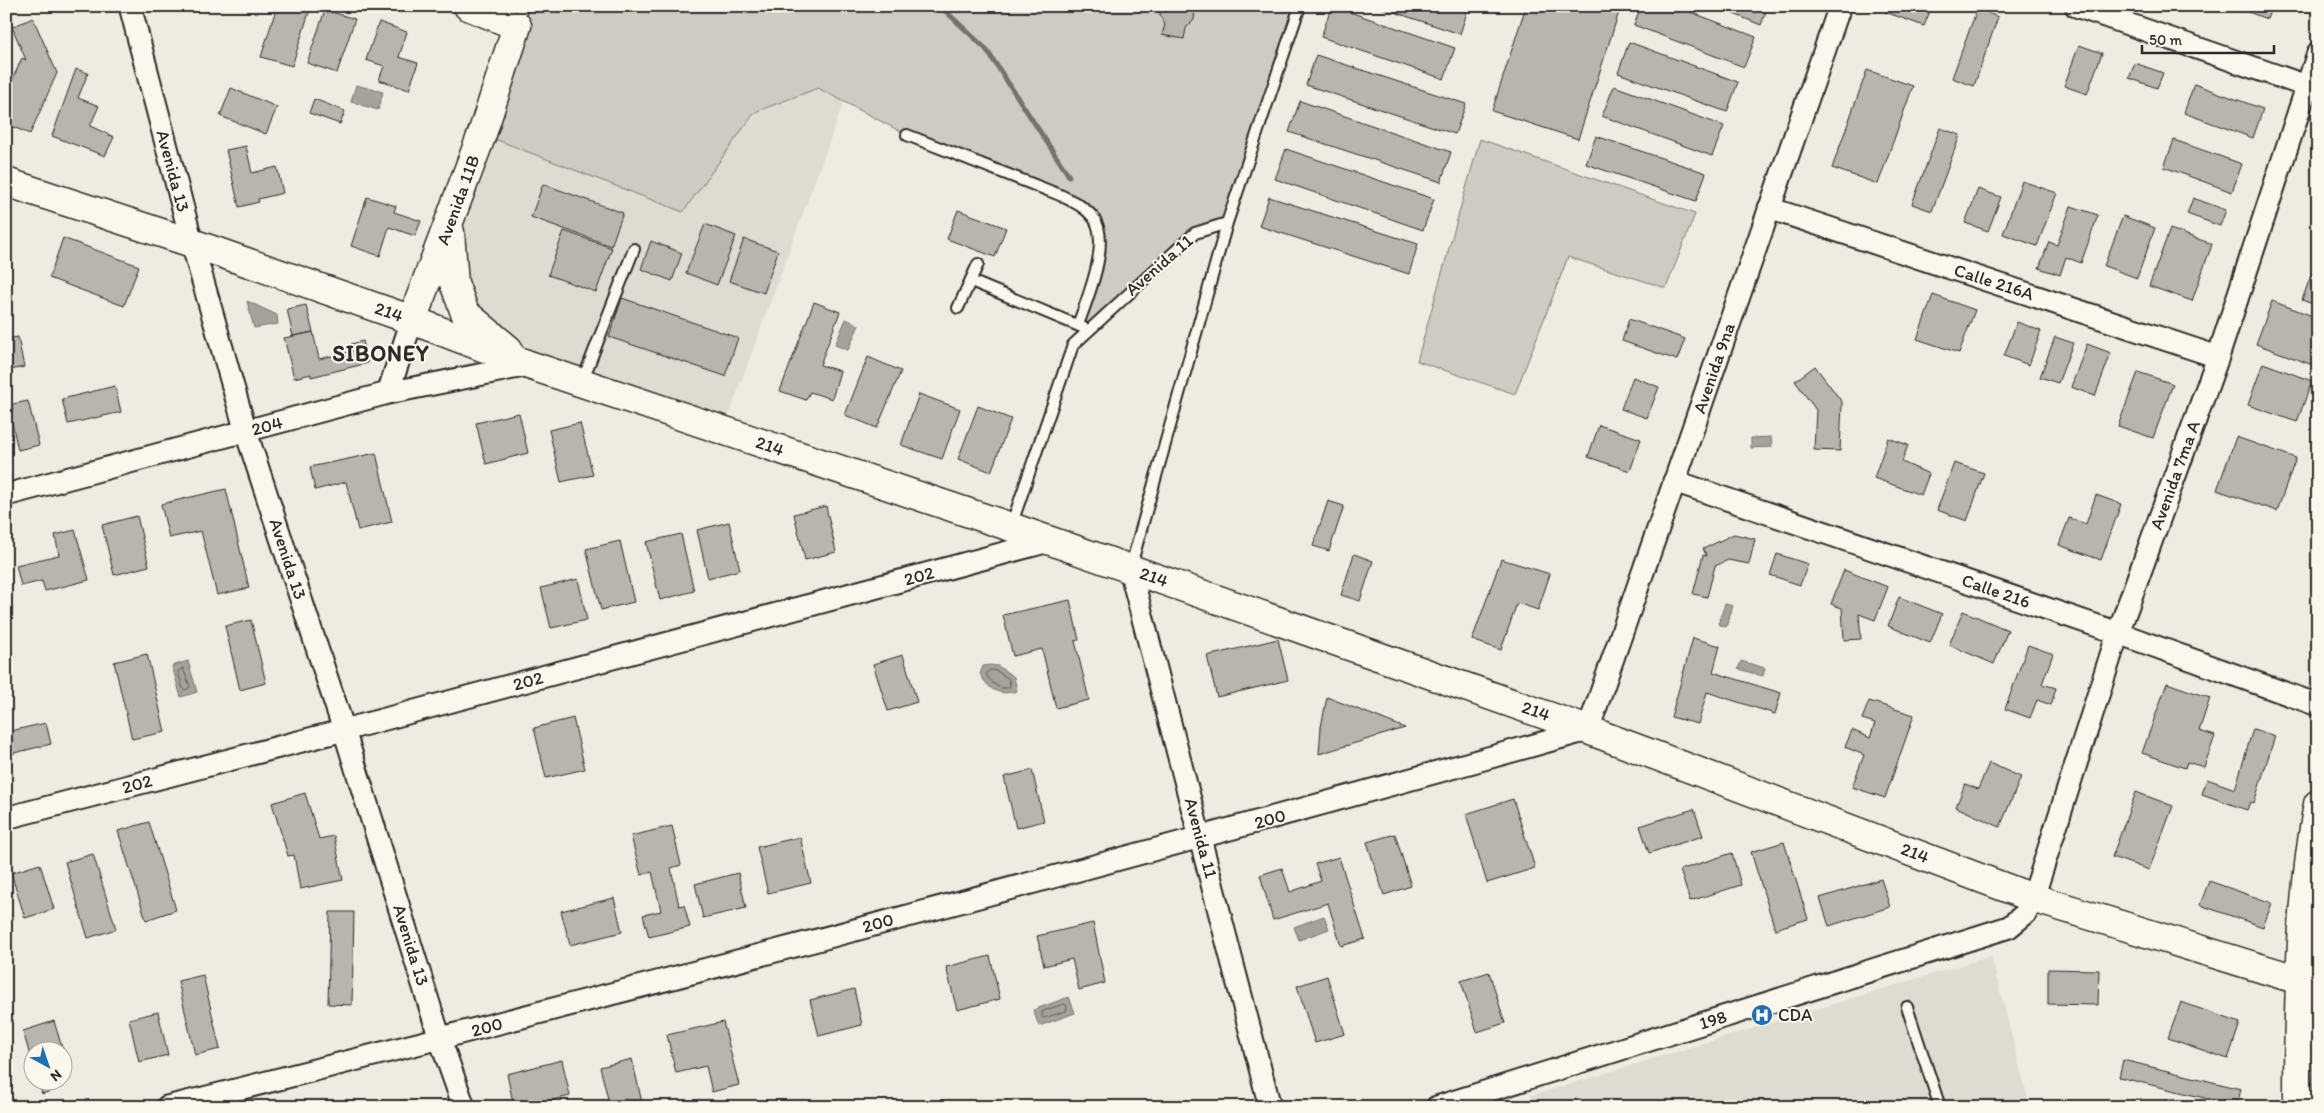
<svg xmlns="http://www.w3.org/2000/svg" width="2324" height="1113" viewBox="0 0 2324 1113" font-family="Itim,sans-serif">
	<style>
		.built { fill: #dedbd1 }
		.green { fill: #cecbc2; stroke: #7c7b76 }
		.water { fill: #a4a29a; stroke: #74726e }
		.lines { fill: none; stroke-linecap: round; stroke-linejoin: round }
		.shore { stroke: #5b5b57; stroke-width: 1 }
		.stream { stroke: #74726e; stroke-width: 5 }
		.building { fill: #b8b5ae; stroke: #2b2b2b }
		.lane-casing { stroke: #2b2b2b; stroke-width: 14 }
		.street-casing { stroke: #2b2b2b; stroke-width: 25 }
		.secondary-casing { stroke: #2b2b2b; stroke-width: 31 }
		.lane { stroke: #fbf7ec; stroke-width: 10 }
		.street { stroke: #fbf7ec; stroke-width: 21 }
		.secondary { stroke: #fbf7ec; stroke-width: 28 }
		.labels { text-anchor: middle; dominant-baseline: central; stroke-width: 4; stroke-linejoin: round; paint-order: stroke }
		.street-label { font-size: 18px; fill: #2b2b2b; stroke: #fbf7ec }
		.poi-label { font-size: 18px; fill: #2b2b2b; stroke: #fbf7ec; text-anchor: start }
		.district-label { font-size: 22px; font-weight: bold; letter-spacing: 1px; fill: #2b2b2b; stroke: #fbf7ec }
	</style>
	<rect width="100%" height="100%" fill="#eeebe0"/>
	<filter id="ink" filterUnits="userSpaceOnUse"><feTurbulence type="fractalNoise" baseFrequency=".02" numOctaves="2"/><feDisplacementMap in="SourceGraphic" scale="10" xChannelSelector="R" yChannelSelector="G"/><feConvolveMatrix kernelMatrix="1 2 1 2 8 2 1 2 1" color-interpolation-filters="sRGB"/></filter>
	<g filter="url(#ink)">
		<path class="built" d="M463 6H879L723 431 529 365 465 313 449 226 517 26Z
			M1991 956 2030 1107H1534L1531 1096Z"/>
		<path class="green" d="M525 6H1294L1227 223 1195 233 1087 329 1078 325 1100 242 1083 207 907 135 818 88 755 112 683 212 482 134Z
			M1480 139 1695 214 1666 288 1568 257 1515 394 1417 361Z"/>
		<path class="water" d="M356 85 383 92 378 110 351 102Z
			M247 301 277 315 278 324 254 328Z
			M846 319 859 325 848 350 835 345Z
			M1771 437 1772 447 1751 448V438Z
			M1725 604 1733 606 1726 627 1718 624Z
			M188 661 197 692 181 697 172 666Z
			M1741 661 1765 668 1763 676 1738 669Z
			M989 665 998 666 1014 677 1017 691C998 696 989 690 980 674L983 666Z
			M1324 916 1329 929 1299 940 1294 927Z
			M1069 997 1075 1013 1039 1026 1033 1010Z"/>
		<g class="lines">
			<path class="shore" d="M183 668 190 687 186 690 183 689 178 672Z
				M990 670 997 671 1009 679 1010 687C999 691 991 683 986 674Z
				M1064 1004 1067 1006 1066 1011 1044 1018 1042 1017V1012Z"/>
			<path class="stream" d="M940 6 986 49 1069 176"/>
		</g>
		<path class="building" d="M277 6H311L292 66 261 57Z
			M1161 6H1195L1194 20 1186 28 1184 39 1162 35 1165 25 1160 15Z
			M1332 6 1455 48 1444 79 1321 37Z
			M1376 6H1469L1460 34Z
			M1526 6H1621L1578 139 1492 111Z
			M1641 6H1675L1756 37 1744 67 1634 25Z
			M1714 6H1768L1761 25Z
			M1887 6H1932L1924 26 1885 12Z
			M2232 6H2272L2267 19Z
			M1977 9 1998 17 1974 86 1952 78Z
			M325 10 355 19 337 73 307 63Z
			M33 18 57 73 30 134 6 124V94L22 58 26 60 12 27Z
			M379 22 407 32 399 57 418 63 409 90 379 80 384 66 366 60Z
			M1629 42 1738 82 1727 112 1618 73Z
			M2079 45 2102 53 2087 94 2064 86Z
			M1316 55 1466 104 1455 134 1306 85Z
			M2135 63 2163 73 2157 88 2129 78Z
			M76 69 88 73 78 98 99 106 90 126 114 137 105 156 52 136Z
			M1867 70 1913 86 1878 184 1832 168Z
			M2194 84 2263 109 2253 138 2184 113Z
			M1614 86 1724 126 1712 156 1602 116Z
			M231 88 277 107 266 134 220 116Z
			M314 99 345 111 340 124 309 113Z
			M1300 101 1451 152 1441 182 1289 132Z
			M1940 128 1960 135 1932 211 1912 204Z
			M1596 136 1706 173 1696 201 1586 164Z
			M2174 140 2242 164 2232 192 2164 167Z
			M246 146 252 173 277 167 283 193 258 199 259 202 239 207 226 150Z
			M1286 149 1434 199 1423 230 1275 179Z
			M2022 181 2057 193 2037 246 2003 234Z
			M543 184 623 213 611 246 531 217Z
			M1978 189 2001 197 1988 231 1965 223Z
			M367 197 396 206 394 212 421 221 415 236 389 227 380 256 351 246Z
			M1269 197 1418 244 1409 274 1259 226Z
			M2193 198 2226 210 2220 226 2187 214Z
			M2071 206 2098 215 2081 263 2066 257 2060 275 2039 268 2049 242 2057 245Z
			M958 210 1006 228 995 257 947 239Z
			M2123 216 2155 228 2137 278 2104 266Z
			M705 224 736 236 717 285 686 273Z
			M2170 229 2212 244 2192 301 2149 286Z
			M564 231 612 248 596 292 548 275Z
			M63 238 139 266 124 306 49 278Z
			M744 239 778 251 764 293 729 281Z
			M651 241 682 253 672 281 641 269Z
			M2317 259 2318 260V306L2302 300Z
			M1933 295 1975 310 1959 353 1917 339Z
			M622 298 738 338 725 376 609 337Z
			M2272 301 2318 318V367L2256 344Z
			M814 302 840 312 820 365 840 371 832 399 810 392 806 400 780 391Z
			M306 305 313 332 293 336 287 309Z
			M1629 319 1685 339 1677 360 1622 341Z
			M2017 322 2041 331 2029 365 2004 356Z
			M313 332 319 359 352 351 351 344 363 341 368 363 311 377V374L294 378 284 338Z
			M18 337 24 367 6 371V339Z
			M2055 337 2073 343 2058 383 2040 377Z
			M2087 344 2111 353 2095 396 2071 387Z
			M868 357 901 371 877 428 845 415Z
			M2263 363 2312 381 2297 422 2248 405Z
			M1815 366 1842 402 1840 451 1814 450 1816 410 1795 381Z
			M2138 372 2173 384 2153 438 2118 426Z
			M1633 377 1659 387 1647 418 1621 409Z
			M115 386 121 412 68 424 62 399Z
			M919 394 960 409 942 459 901 445Z
			M28 401 39 445 18 450 8 405Z
			M978 406 1011 419 991 472 958 459Z
			M519 413 528 453 486 464 476 423Z
			M580 423 593 475 561 482 549 430Z
			M1599 425 1641 439 1630 471 1588 457Z
			M2236 437 2296 458 2277 511 2217 490Z
			M1888 438 1908 445 1902 462 1929 474 1921 495 1874 478Z
			M376 453 392 522 358 530 346 482 315 490 310 467Z
			M1954 463 1984 473 1967 521 1937 510Z
			M226 489 249 588 217 595 201 531 169 538 161 504Z
			M2096 495 2121 504 2101 560 2059 545 2069 518 2086 524Z
			M1328 501 1344 506 1329 551 1313 546Z
			M826 506 836 552 805 560 794 514Z
			M137 516 149 566 114 575 102 525Z
			M729 522 740 570 708 578 697 530Z
			M75 530 89 580 45 591 42 581 21 586 16 565 59 555 55 535Z
			M681 534 694 591 660 600 646 542Z
			M1734 534 1755 539 1749 564 1728 560 1715 566 1707 597 1693 594 1703 555 1707 556 1703 549Z
			M620 541 634 602 601 610 586 549Z
			M1354 554 1373 561 1360 601 1341 595Z
			M1777 554 1808 564 1800 585 1770 575Z
			M1501 559 1550 574 1538 610 1517 603 1501 650 1472 640Z
			M1844 570 1888 587 1875 620 1859 614 1861 639 1844 640 1842 608 1831 604Z
			M578 579 587 620 551 628 541 588Z
			M1899 597 1942 614 1930 643 1888 626Z
			M1070 600 1079 640 1075 641 1089 700 1056 708 1042 649 1013 656 1003 615Z
			M1963 611 2008 630 1994 664 1949 645Z
			M251 620 266 683 240 690 225 626Z
			M1693 638 1720 646 1713 672 1781 693 1775 714 1707 692 1698 724 1671 717Z
			M1278 639 1288 680 1217 697 1207 656Z
			M2028 645 2053 654 2042 684 2056 688 2051 705 2037 700 2030 718 2005 709Z
			M147 654 165 732 132 739 114 662Z
			M903 655 917 702 888 711 873 664Z
			M2167 683 2210 698 2199 731 2215 736 2204 767 2187 762 2185 768 2142 753Z
			M1327 697 1405 728 1319 754 1321 727Z
			M1869 701 1914 715 1885 798 1852 787 1864 755 1845 747 1852 730 1870 738 1875 723 1862 719Z
			M573 718 585 769 546 778 534 728Z
			M46 723 51 744 6 755V732Z
			M2253 729 2275 736 2254 803 2250 802 2247 810 2202 794 2207 779 2235 789Z
			M1989 763 2021 777 2000 827 1956 807 1965 784 1978 789Z
			M1032 770 1044 821 1016 828 1004 777Z
			M2136 792 2173 806 2149 870 2112 857Z
			M305 793 319 839 334 836 343 880 300 889 294 855 288 856 272 803Z
			M1513 799 1535 868 1487 883 1466 814Z
			M1694 809 1703 836 1649 853 1640 826Z
			M149 822 176 910 146 920 118 831Z
			M672 826 681 865 671 868 679 906 684 905 690 927 649 937 643 915 661 911 652 872 641 875 631 836Z
			M1395 834 1411 886 1384 895 1367 842Z
			M800 837 811 883 768 893 757 847Z
			M1784 842 1808 919 1775 929 1751 852Z
			M1732 853 1741 885 1690 901 1680 870Z
			M93 854 116 929 88 938 65 862Z
			M1339 857 1365 939 1341 946 1328 903 1273 920 1260 875 1282 868 1290 892 1321 881 1315 864Z
			M40 864 54 909 25 918 11 873Z
			M738 873 746 908 703 918 695 884Z
			M1881 879 1890 907 1829 926 1820 898Z
			M2209 881 2272 903 2263 927 2200 905Z
			M614 898 622 932 570 945 561 911Z
			M330 912H354L352 1005 328 1004Z
			M1093 923 1105 983 1079 990 1072 959 1044 966 1037 936Z
			M990 956 1000 999 957 1010 946 967Z
			M2048 969 2099 970 2098 1005 2048 1004Z
			M1489 972 1505 1023 1477 1032 1461 981Z
			M203 975 220 1049 195 1055 178 981Z
			M1327 976 1345 1034 1315 1043 1297 986Z
			M854 989 862 1025 819 1036 810 1000Z
			M2181 1002 2240 1023 2228 1059 2168 1038Z
			M158 1012 168 1055 139 1062 129 1019Z
			M54 1021 63 1051 32 1050V1063L23 1031Z
			M723 1022 739 1085 712 1092 706 1066 676 1073 667 1035Z
			M632 1059 643 1107H610L600 1067Z
			M562 1060 570 1096 524 1107H514L507 1074Z
			M2123 1060 2241 1089 2237 1106 2119 1077Z
			M38 1080H55L57 1089 42 1094Z
			M405 1100 407 1107H380Z
			M2077 1102 2101 1105V1107H2076Z"/>
		<g class="lines">
			<g class="lane-casing">
				<path id="lane" d="M517 25 523 6
					M907 135 1060 195C1072 201 1084 206 1093 217 1112 241 1087 299 1078 325
					M971 281 1084 328
					M958 308 978 264
					M582 382 634 249
					M1011 526 1073 345 1195 233 1227 223 1300 6
					M1130 569 1227 223
					M1907 1007 1940 1107"/>
			</g>
			<g class="street-casing">
				<path id="street" d="M130 6 192 243 246 432 344 730 440 1039 464 1107
					M2076 6 2318 90
					M1769 208 2218 357
					M388 393 412 320
					M1674 481 2118 633 2318 705
					M6 495 388 393 529 365
					M1130 569 1270 1107
					M6 818 344 730 1049 541
					M167 1107C642 989 1116 862 1588 730L1840 6
					M1437 1107 2009 927 2026 913 2033 898 2118 633 2218 357 2318 53"/>
			</g>
			<g class="secondary-casing">
				<path id="secondary" d="M6 182 192 243 412 320 529 365 1011 527 1588 730 2033 898 2299 980
					M450 232 454 283 465 313 508 349
					M412 320 482 134 517 26 468 6
					M2298 1107C2298 1005 2300 904 2318 804"/>
			</g>
			<use href="#lane" class="lane"/>
			<use href="#street" class="street"/>
			<use href="#secondary" class="secondary"/>
		</g>
	</g>
	<defs>
		<g id="hospital-disc" transform="scale(1.125)"><circle r="9.5" fill="#1f6fb2" stroke="#fbf7ec"/><path d="M-5-5h3v3.5h4V-5h3V5h-3V1.5h-4V5h-3Z" fill="#fff"/></g>
	</defs>
	<g fill-rule="evenodd">
		<use href="#hospital-disc" x="1762" y="1015"/>
	</g>
	<g class="labels">
		<g class="street-label">
			<text transform="translate(173 171) rotate(75)">Avenida 13</text>
			<text transform="translate(458 200) rotate(-70)">Avenida 11B</text>
			<text transform="translate(1159 265) rotate(-41)">Avenida 11</text>
			<text transform="translate(1994 282) rotate(18)">Calle 216A</text>
			<text transform="translate(389 312) rotate(19)">214</text>
			<text transform="translate(1714 368) rotate(-71)">Avenida 9na</text>
			<text transform="translate(267 426) rotate(-15)">204</text>
			<text transform="translate(770 446) rotate(19)">214</text>
			<text transform="translate(2175 475) rotate(-70)">Avenida 7ma A</text>
			<text transform="translate(288 559) rotate(72)">Avenida 13</text>
			<text transform="translate(919 576) rotate(-15)">202</text>
			<text transform="translate(1154 577) rotate(19)">214</text>
			<text transform="translate(1996 591) rotate(19)">Calle 216</text>
			<text transform="translate(528 681) rotate(-15)">202</text>
			<text transform="translate(1536 711) rotate(19)">214</text>
			<text transform="translate(137 784) rotate(-15)">202</text>
			<text transform="translate(1270 819) rotate(-16)">200</text>
			<text transform="translate(1201 838) rotate(75)">Avenida 11</text>
			<text transform="translate(1915 853) rotate(21)">214</text>
			<text transform="translate(878 923) rotate(-15)">200</text>
			<text transform="translate(411 945) rotate(73)">Avenida 13</text>
			<text transform="translate(1713 1020) rotate(-17)">198</text>
			<text transform="translate(487 1027) rotate(-15)">200</text>
		</g>
		<g class="poi-label">
			<text x="1778" y="1015">CDA</text>
		</g>
		<g class="district-label">
			<text x="381" y="353">SIBONEY</text>
		</g>
	</g>
	<rect width="2324" height="1113" fill="none" stroke="#fbf7ec" stroke-width="25"/>
	<rect x="12" y="12" width="2299" height="1088" fill="none" stroke="#2b2b2b" stroke-width="2" filter="url(#ink)"/>
	<g transform="translate(48 1066) rotate(140)"><circle r="24" fill="#fbf7ec" stroke="#a8a59f"/>
	<path d="M0-4L9 19L0 12L-9 19Z" fill="#1f6fb2"/>
	<text y="-8" font-size="14" font-weight="bold" text-anchor="middle" fill="#2b2b2b">N</text>
	</g>
	<path d="M2142 45v8h132v-8" fill="none" stroke="#2b2b2b" stroke-width="2.5"/>
	<text x="2149" y="45" font-size="15" fill="#2b2b2b" stroke="#fbf7ec" stroke-width="4" paint-order="stroke">50 m</text>
</svg>
